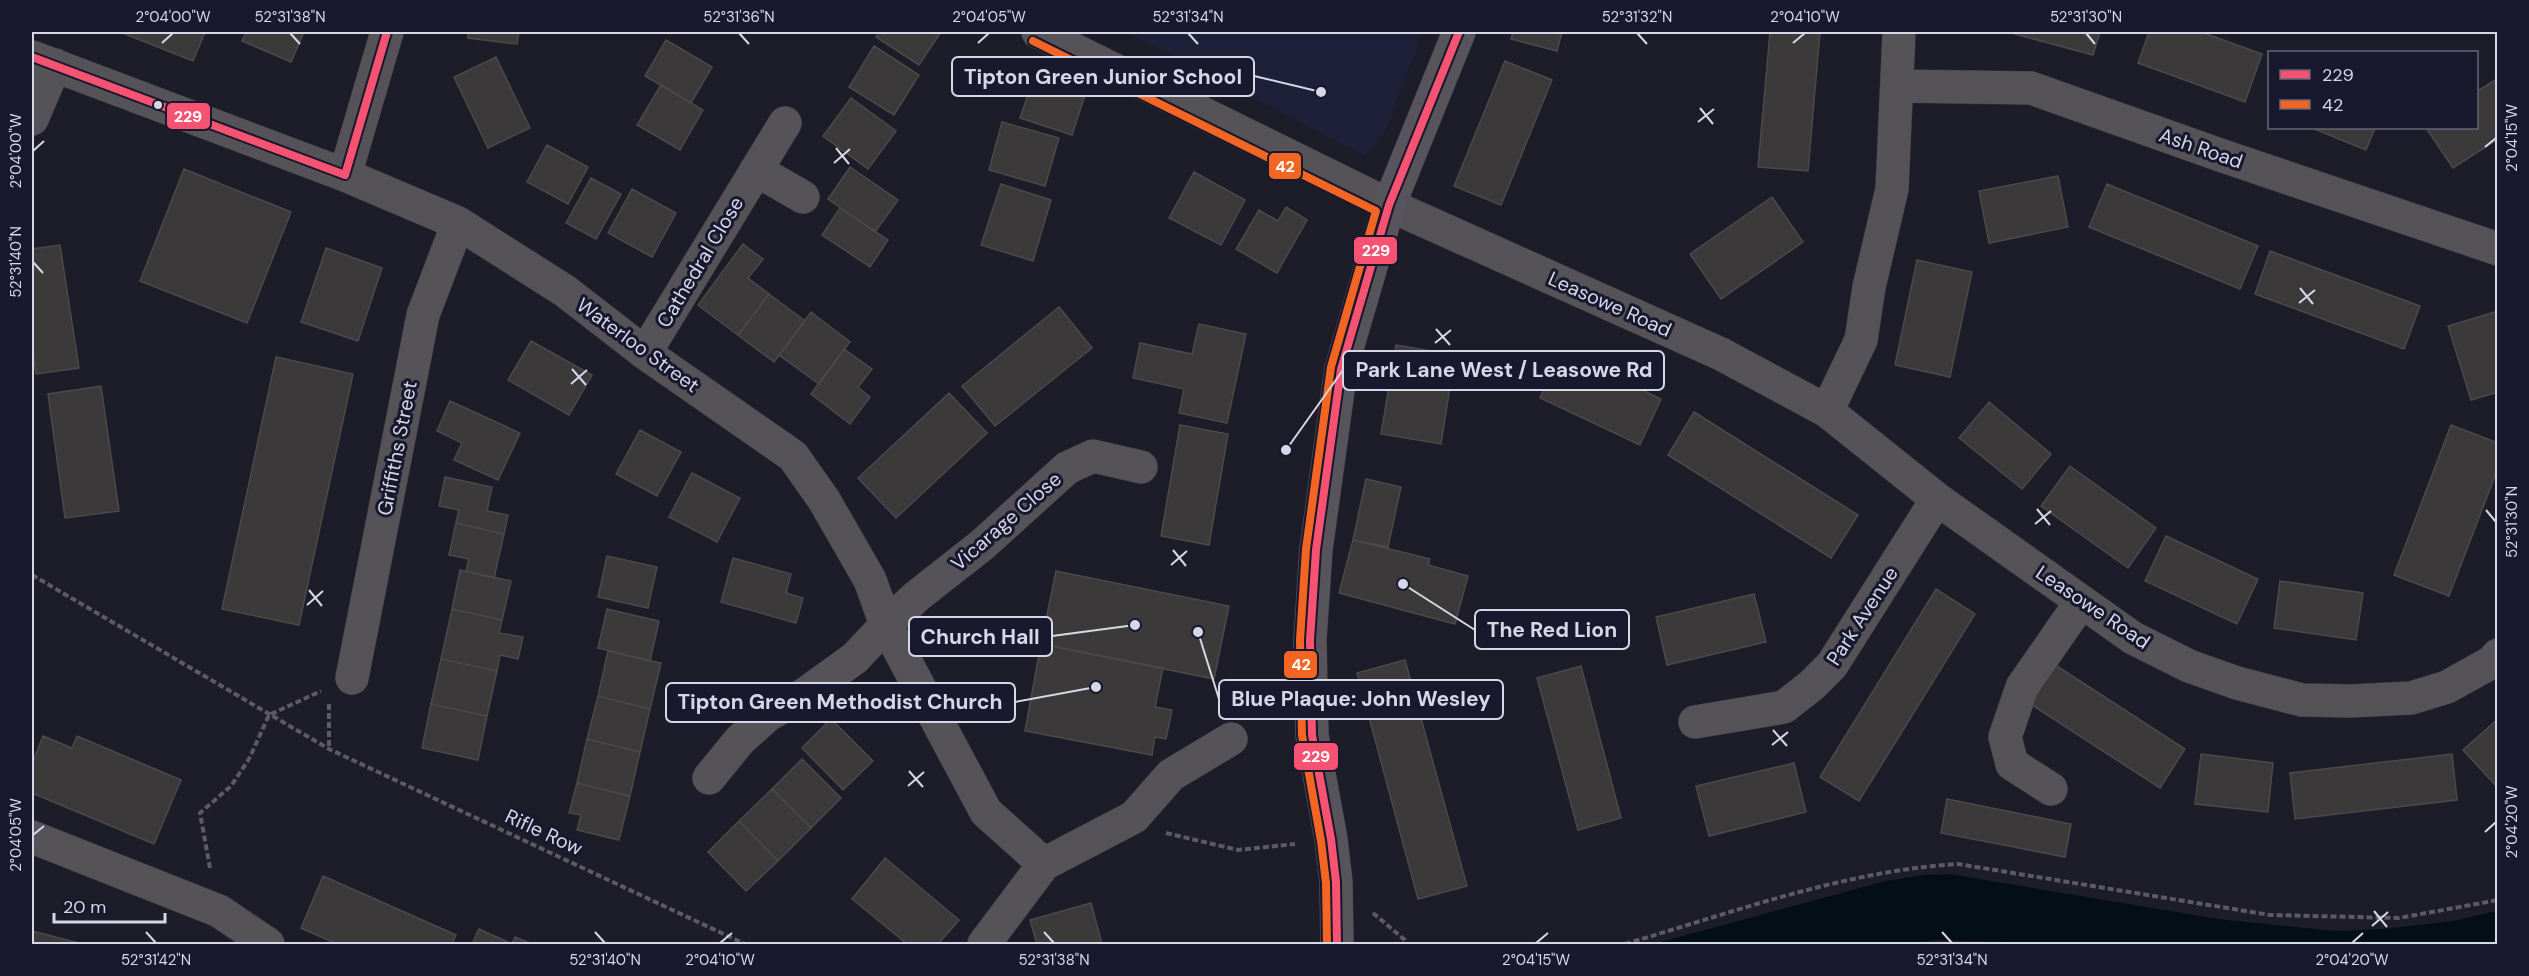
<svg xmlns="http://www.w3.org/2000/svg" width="2529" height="976" viewBox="0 0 2529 976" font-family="'DM Sans',sans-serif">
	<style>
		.built { fill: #1e1f39 }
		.water { fill: #040e15 }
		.building { fill: #3c393a; stroke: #4b4949; stroke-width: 1.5 }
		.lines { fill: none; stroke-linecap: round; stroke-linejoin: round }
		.minor-casing { stroke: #383843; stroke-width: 34 }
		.major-casing { stroke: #383843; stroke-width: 34 }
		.path { stroke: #5d5b61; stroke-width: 4; stroke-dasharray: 6 3; stroke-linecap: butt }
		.minor { stroke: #555358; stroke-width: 33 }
		.major { stroke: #57545b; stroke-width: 33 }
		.bus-1-casing { stroke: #18182e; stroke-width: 12 }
		.bus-2-casing { stroke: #18182e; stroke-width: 12 }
		.bus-1 { stroke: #f65372; stroke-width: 8 }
		.bus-2 { stroke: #f26522; stroke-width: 8 }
		.ticks { fill: none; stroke: #d6d8e7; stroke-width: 2 }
		.bus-dot { fill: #d6d8e7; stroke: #18182e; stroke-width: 2 }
		.labels { text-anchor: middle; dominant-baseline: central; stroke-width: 6; stroke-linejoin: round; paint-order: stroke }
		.street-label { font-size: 20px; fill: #d6d8e7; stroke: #18182e }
		.leader { fill: none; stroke: #d6d8e7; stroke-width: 2 }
		.callout-dot { fill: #d6d8e7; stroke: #18182e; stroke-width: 2 }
		.callout { fill: #18182e; stroke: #d6d8e7; stroke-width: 2 }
		.callout-label { font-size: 21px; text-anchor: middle; font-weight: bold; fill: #d6d8e7 }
		.line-badge { stroke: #18182e; stroke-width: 2 }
		.badge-label { font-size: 16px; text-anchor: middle; font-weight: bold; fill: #fff }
		.neatline { fill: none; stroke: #d6d8e7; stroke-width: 2 }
		.ticks-label { font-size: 15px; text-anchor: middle; fill: #d6d8e7 }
	</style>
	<rect width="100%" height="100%" fill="#1d1d29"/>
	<path class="built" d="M1126 32H1125H1419L1415 52 1385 132 1365 156Z"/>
	<path class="water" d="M1949 874 2218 919 2335 931 2383 929 2453 921 2497 911V944H2062L1936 940 1909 944H1653L1886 881 1923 875Z"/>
	<path class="building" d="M120 32H205L193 61Z
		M246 32H304L291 62 242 41Z
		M468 32H519L517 44 468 38Z
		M879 32H941L919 65 876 37Z
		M1513 32H1562L1557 51 1511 39Z
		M1770 32H1820L1808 171 1758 167Z
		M2011 32H2100L2093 55 2011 33Z
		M2149 32H2201L2262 54 2245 102 2138 63Z
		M666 40 712 67 691 103 645 76Z
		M874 46 919 75 894 115 849 87Z
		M496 57 530 128 488 148 454 77Z
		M1505 61 1552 80 1501 205 1454 186Z
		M1034 77 1085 95 1072 135 1020 118Z
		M2498 78V139L2453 168 2426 128H2476V92Z
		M661 85 703 110 680 150 637 125Z
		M851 98 896 131 868 169 823 136Z
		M1002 122 1059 138 1045 186 989 170Z
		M2312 128H2375L2366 150Z
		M547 145 588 167 568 204 527 182Z
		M850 167 898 200 875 232 828 199Z
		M184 169 291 212 247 323 140 281Z
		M1194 172 1245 200 1221 245 1169 218Z
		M2058 176 2068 227 1989 243 1979 191Z
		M591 178 621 194 596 239 566 223Z
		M1001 184 1051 200 1033 261 981 245Z
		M2107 184 2258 246 2240 289 2089 227Z
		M632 189 676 213 652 257 608 233Z
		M1772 197 1803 242 1721 299 1690 254Z
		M1286 207 1307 220 1277 273 1236 249 1259 210 1278 221Z
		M840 208 888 240 870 267 822 235Z
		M743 244 763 259 748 278 769 294 738 335 698 305Z
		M60 245 79 368 36 374 32 342V249Z
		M326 248 382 268 358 341 301 322Z
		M2270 251 2420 306 2404 349 2255 294Z
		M1917 260 1972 272 1950 377 1895 365Z
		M769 294 805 321 774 362 738 335Z
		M1059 307 1092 348 995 426 962 386Z
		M811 312 850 342 819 384 779 355Z
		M2495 312 2498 319V392L2471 400 2448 326Z
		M1199 324 1246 334 1227 423 1179 413 1184 389 1133 378 1140 343 1192 354Z
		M531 341 592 375 569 415 508 380Z
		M1396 345 1455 355 1441 444 1381 434Z
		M844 349 872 369 858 387 870 397 850 424 811 394Z
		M1562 351 1661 399 1640 445 1540 398Z
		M276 357 353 374 299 625 222 609Z
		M101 386 119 511 65 518 48 394Z
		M949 393 987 433 896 518 858 478Z
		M450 401 520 433 498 480 454 460 462 443 437 431Z
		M1989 402 2051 454 2022 489 1959 438Z
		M1694 412 1858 515 1831 558 1668 455Z
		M1180 425 1228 434 1209 545 1161 536Z
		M2451 425 2498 443V468L2449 596 2394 575Z
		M640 430 681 452 657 496 616 474Z
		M2070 466 2156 528 2128 568 2041 506Z
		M692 473 740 498 717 542 669 517Z
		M445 477 492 487 487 511 508 515 504 534 456 523 459 510 439 506Z
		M1366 479 1401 487 1388 547 1353 540Z
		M456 523 504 534 494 578 466 571 469 559 449 555Z
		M2166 536 2258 579 2237 624 2145 581Z
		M1353 540 1430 559 1428 565 1468 576 1455 624 1339 593Z
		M607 556 657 567 648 608 598 597Z
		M733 558 791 574 786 593 803 598 796 623 721 602Z
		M460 570 511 581 502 620 452 609Z
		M1056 571 1229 606 1214 679 1041 644Z
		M2280 581 2363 593 2356 640 2274 628Z
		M1936 589 1975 614 1859 801 1820 777Z
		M1754 594 1766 642 1667 665 1656 617Z
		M452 609 502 620 499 633 523 637 518 659 500 655 497 671 441 659Z
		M607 609 659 621 650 661 598 648Z
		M1041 644 1163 668 1155 707 1172 710 1166 739 1155 737 1152 755 1025 731Z
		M608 651 661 663 650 709 598 696Z
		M441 659 497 671 487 716 431 704Z
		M1405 660 1467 886 1418 899 1357 673Z
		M2049 661 2185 749 2160 788 2024 700Z
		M1581 666 1621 818 1578 830 1537 678Z
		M598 696 650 709 640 752 587 739Z
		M431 704 487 716 478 760 422 748Z
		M831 719 873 761 843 790 802 748Z
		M2498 719V788L2463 750Z
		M43 736 72 748 77 736 181 780 154 844 32 793V764Z
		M587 739 640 752 630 796 577 783Z
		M2201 754 2273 763 2268 812 2195 804Z
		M2452 754 2457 800 2295 819 2290 773Z
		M802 759 841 798 811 828 772 789Z
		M1794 763 1806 812 1709 836 1696 786Z
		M577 783 630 796 619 840 577 830 581 815 569 813Z
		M772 789 811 828 778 861 739 821Z
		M1947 799 2071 824 2065 857 1941 833Z
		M739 821 778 861 746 891 708 852Z
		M885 858 959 920 938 944H907L852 899Z
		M323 876 456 935 452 944H337L301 928Z
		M1091 903 1102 944H1037L1030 920Z
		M479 929 512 944 515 937 532 944H472Z
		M32 931 83 944H32Z"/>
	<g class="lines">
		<g class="minor-casing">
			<path id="minor" d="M1038 32 1389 205 1721 354 1827 411 1937 499 2133 638 2189 666 2237 683 2302 700 2351 701 2411 698 2447 687 2492 662 2498 655
				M32 57 345 175 458 223 565 291 645 353 793 456 824 500 870 580 886 625 986 812 1044 864
				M1897 86 2031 88 2220 155 2498 249
				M32 119 55 65
				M756 170 803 197
				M345 175 387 32
				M645 353 785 123
				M1827 411 1861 340 1869 287 1892 189 1899 32
				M352 678 423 315 458 223
				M1695 722 1784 707 1812 685 1832 665 1937 499
				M709 778 740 740 768 715 805 694 855 658 886 625 917 596 982 545 1067 468 1093 456 1141 467
				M2051 789 2012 764 2005 737 2022 687 2081 602
				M32 837 219 911 268 944
				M984 944 1044 864 1134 817 1171 775 1231 739"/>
		</g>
		<g class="major-casing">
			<path id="major" d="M1337 944 1336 882 1331 839 1312 735 1310 640 1316 550 1341 369 1389 205 1459 32"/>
		</g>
		<path class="path" d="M32 575 329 749 745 944
			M329 704V748
			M1166 833 1238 850 1295 844
			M210 868 200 813 231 786 249 759 269 715 321 691
			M1373 913 1405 940 1407 944
			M1625 944C1734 912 1844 871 1958 864L2270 915 2399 918 2498 900"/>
		<use href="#minor" class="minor"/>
		<use href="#major" class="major"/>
		<g class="bus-1-casing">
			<path id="bus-1" d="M32 57 345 175
				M345 175 387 32
				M1337 944 1336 882 1331 839 1312 735 1310 640 1316 550 1341 369 1389 205 1459 32"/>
		</g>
		<g class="bus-2-casing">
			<path id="bus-2" d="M1033 41 1376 211 1331 367 1306 549 1300 640 1302 735 1321 841 1326 883 1327 944"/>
		</g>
		<use href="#bus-1" class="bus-1"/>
		<use href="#bus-2" class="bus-2"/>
	</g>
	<path class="ticks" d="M290 33 300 44M739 33 749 44M1188 33 1198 44M1637 33 1647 44M2086 33 2095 44M162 43 173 33M978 43 989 33M1793 43 1805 33M1700 108 1713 124M1698 122 1714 109M2485 147 2496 138M836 148 849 164M33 151 44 141M834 163 850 149M33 262 43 273M2300 288 2313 304M2299 303 2315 290M1436 329 1450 345M1435 343 1451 330M572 369 586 385M571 384 587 370M2037 509 2050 525M2486 510 2496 522M2035 524 2051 511M1173 550 1186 566M1171 565 1187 551M309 590 322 606M307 605 323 591M1773 730 1787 746M1772 745 1788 732M909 771 923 787M908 786 924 772M2485 832 2496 822M33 835 44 826M2374 911 2387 927M2372 926 2388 912M146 932 156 943M595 932 605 943M1044 932 1054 943M1942 932 1952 943M720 943 732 933M1536 943 1548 933M2352 943 2363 933"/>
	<circle class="bus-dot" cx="158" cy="105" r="5"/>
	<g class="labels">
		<g class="street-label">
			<text transform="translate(2201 148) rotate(19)">Ash Road</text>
			<text transform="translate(700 262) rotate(-59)">Cathedral Close</text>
			<text transform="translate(1610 304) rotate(24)">Leasowe Road</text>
			<text transform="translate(638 345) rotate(36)">Waterloo Street</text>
			<text transform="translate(397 448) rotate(-79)">Griffiths Street</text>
			<text transform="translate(1006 521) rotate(-41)">Vicarage Close</text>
			<text transform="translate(2093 607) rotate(34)">Leasowe Road</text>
			<text transform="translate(1862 616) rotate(-57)">Park Avenue</text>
			<text transform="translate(544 832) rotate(25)">Rifle Row</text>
		</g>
	</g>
	<path class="leader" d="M1321 92L1254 76M1286 450L1343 370M1403 584L1475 630M1135 625L1052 636M1198 632L1219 699M1096 687L1015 702"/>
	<g class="callout-dot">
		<circle cx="1321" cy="92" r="6"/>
		<circle cx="1286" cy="450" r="6"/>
		<circle cx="1403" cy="584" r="6"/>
		<circle cx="1135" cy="625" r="6"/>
		<circle cx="1198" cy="632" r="6"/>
		<circle cx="1096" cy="687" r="6"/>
	</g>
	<g class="callout">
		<rect x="952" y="57" width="302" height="39" rx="6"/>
		<rect x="1343" y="351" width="321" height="39" rx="6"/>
		<rect x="1475" y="610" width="154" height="39" rx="6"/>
		<rect x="909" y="617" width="143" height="39" rx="6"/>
		<rect x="1219" y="680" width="284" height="39" rx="6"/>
		<rect x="666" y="683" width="349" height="39" rx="6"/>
	</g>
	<g class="callout-label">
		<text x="1103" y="84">Tipton Green Junior School</text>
		<text x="1504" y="377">Park Lane West / Leasowe Rd</text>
		<text x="1552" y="637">The Red Lion</text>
		<text x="980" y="644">Church Hall</text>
		<text x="1361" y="706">Blue Plaque: John Wesley</text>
		<text x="840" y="709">Tipton Green Methodist Church</text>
	</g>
	<g class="line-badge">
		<rect x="166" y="102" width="45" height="28" rx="6" fill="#f65372"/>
		<rect x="1268" y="152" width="34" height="28" rx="6" fill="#f26522"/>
		<rect x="1353" y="236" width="45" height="29" rx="6" fill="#f65372"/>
		<rect x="1283" y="650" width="35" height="29" rx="6" fill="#f26522"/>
		<rect x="1293" y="742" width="46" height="29" rx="6" fill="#f65372"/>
	</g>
	<g class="badge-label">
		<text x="188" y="122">229</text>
		<text x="1285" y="172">42</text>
		<text x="1376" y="256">229</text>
		<text x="1301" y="670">42</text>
		<text x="1316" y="762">229</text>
	</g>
	<rect width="2529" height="976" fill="none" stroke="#18182e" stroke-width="66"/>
	<rect x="2268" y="51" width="210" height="78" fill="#18182e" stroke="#646578" stroke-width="1.5"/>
	<rect x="2280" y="70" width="30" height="9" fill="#f65372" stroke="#646578" stroke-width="1.5"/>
	<text x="2322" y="81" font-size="18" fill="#d6d8e7">229</text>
	<rect x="2280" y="100" width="30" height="9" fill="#f26522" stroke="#646578" stroke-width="1.5"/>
	<text x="2322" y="111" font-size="18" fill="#d6d8e7">42</text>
	<path d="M54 913v9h111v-9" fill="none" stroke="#d6d8e7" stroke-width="3"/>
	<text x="63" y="913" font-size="18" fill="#d6d8e7" stroke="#18182e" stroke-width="4.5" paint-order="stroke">20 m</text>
	<rect x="33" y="33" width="2463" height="910" class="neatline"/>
	<g class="ticks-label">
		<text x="173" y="22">2°04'00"W</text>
		<text x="290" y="22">52°31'38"N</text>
		<text x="739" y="22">52°31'36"N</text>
		<text x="989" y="22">2°04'05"W</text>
		<text x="1188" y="22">52°31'34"N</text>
		<text x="1637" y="22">52°31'32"N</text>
		<text x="1805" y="22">2°04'10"W</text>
		<text x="2086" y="22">52°31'30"N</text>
		<text transform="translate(2512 138) rotate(-90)" y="5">2°04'15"W</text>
		<text transform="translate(16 151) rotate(-90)" y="5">2°04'00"W</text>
		<text transform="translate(16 262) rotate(-90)" y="5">52°31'40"N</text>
		<text transform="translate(2512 522) rotate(-90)" y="5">52°31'30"N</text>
		<text transform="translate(2512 822) rotate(-90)" y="5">2°04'20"W</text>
		<text transform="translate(16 835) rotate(-90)" y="5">2°04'05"W</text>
		<text x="156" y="965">52°31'42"N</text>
		<text x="605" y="965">52°31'40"N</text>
		<text x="720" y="965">2°04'10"W</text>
		<text x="1054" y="965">52°31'38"N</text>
		<text x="1536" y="965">2°04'15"W</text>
		<text x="1952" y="965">52°31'34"N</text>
		<text x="2352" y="965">2°04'20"W</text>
	</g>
</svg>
